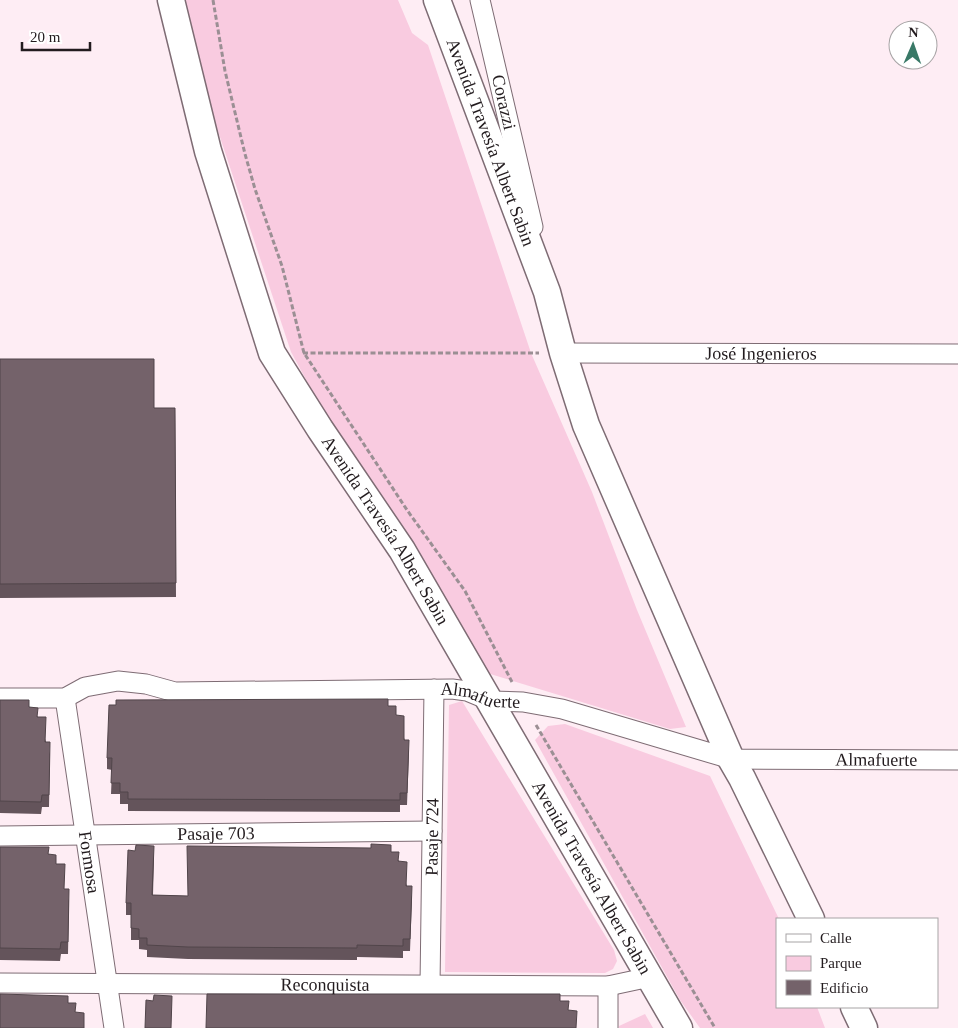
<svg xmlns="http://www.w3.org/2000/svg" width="958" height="1028" viewBox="0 0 958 1028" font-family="Georgia,serif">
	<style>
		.green { fill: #f9cbe0 }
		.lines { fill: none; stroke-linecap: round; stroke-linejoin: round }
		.minor-casing { stroke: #7e6c74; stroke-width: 21 }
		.secondary-casing { stroke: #7e6c74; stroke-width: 29 }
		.path { stroke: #9b8f94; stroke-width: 3; stroke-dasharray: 5 2.5; stroke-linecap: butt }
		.minor { stroke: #fff; stroke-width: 19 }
		.secondary { stroke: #fff; stroke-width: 26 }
		.wall { fill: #64545b }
		.building { fill: #74626a; stroke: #51454a }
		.labels { text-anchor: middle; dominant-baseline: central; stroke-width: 5; stroke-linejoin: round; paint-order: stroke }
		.street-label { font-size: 18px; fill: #221b1e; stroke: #fff }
	</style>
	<rect width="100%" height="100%" fill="#feedf4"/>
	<path class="green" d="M181 0H398L412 33 428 45 531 353 592 492 637 610 686 727 670 729 487 673 334 431 291 352 216 125Z
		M462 701 614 950 617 961 613 969 605 973 445 972 449 705Z
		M565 724 710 776 779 919H777V1007H817L825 1028H700L680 1000 535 740 548 726Z
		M645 1014 653 1028H619V1026Z"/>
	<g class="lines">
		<g class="minor-casing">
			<g id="minor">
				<path id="s1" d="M480 0 533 227"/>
				<path id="s2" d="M563 353 958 354"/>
				<path id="s3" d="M0 698H65L85 687 118 681 146 684 175 692 452 689 467 691 491 701 523 702 562 709 731 759 958 760"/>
				<path id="s4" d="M65 698 114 1028"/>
				<path id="s5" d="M0 836 432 831"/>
				<path id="s6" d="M0 983 608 986 650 977"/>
				<path id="s7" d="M430 985 434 689"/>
				<path d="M608 1028V986"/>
			</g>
		</g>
		<g class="secondary-casing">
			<g id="secondary">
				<path id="s8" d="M171 0 208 151 272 353 320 429 402 550 679 1028"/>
				<path id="s9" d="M437 0 547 292 563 353 586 425 731 759 742 778 811 919"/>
				<path d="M854 1007 864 1028"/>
			</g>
		</g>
		<path class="path" d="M213 0 225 71 245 154 255 189 282 266 304 353 407 510 465 591 512 682
			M303 353H539
			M536 725 715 1028"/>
		<use href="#minor" class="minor"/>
		<use href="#secondary" class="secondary"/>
	</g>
	<path class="wall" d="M0 359 154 408H175L176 597 0 598Z
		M0 700 29 707 38 717 50 754 49 807H42L41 814 0 813Z
		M396 715 409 752 407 805H400V812L128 811V804H120V794H111L112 770 107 769V758Z
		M0 847 49 854 56 864 64 889 69 901 68 954H61L60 961 0 960Z
		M391 852 399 861 407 886 412 898 410 951H403V958L357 957V960L188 959 147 957V950L139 949V940H131V915H126V903L154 858 153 895 188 896Z"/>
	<path class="building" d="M0 359H154V408H175L176 583 0 584Z
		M388 699V706H396V715L404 716V740H409L407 793H400V800L128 799V792H120V783H111L112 758H107L109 705H116V700Z
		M0 700H29V707L38 708 37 717H46L45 742H50L49 795H42L41 802 0 801Z
		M371 844 391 845V852H399L398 861 407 862 406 886H412L410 939H403V946L357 945V948L188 947 147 945V938H139V929L131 928V903H126L128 850 135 851 136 845 154 846 152 895 188 896 187 846 371 848Z
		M0 847H49L48 854 56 855V864H65L64 889H69L68 942H61L60 949 0 948Z
		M0 994 68 996V1003H76L75 1012 84 1013V1028H0Z
		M207 994H560V1001H569L568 1010 577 1011 576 1028H206Z
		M154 995 172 996 171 1028H145L146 1000 153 1001Z"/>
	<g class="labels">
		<g class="street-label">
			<text stroke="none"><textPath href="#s1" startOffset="105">Corazzi</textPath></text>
			<text stroke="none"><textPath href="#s9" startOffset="152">Avenida Travesía Albert Sabin</textPath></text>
			<text stroke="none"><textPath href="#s2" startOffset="198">José Ingenieros</textPath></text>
			<text stroke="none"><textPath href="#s8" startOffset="578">Avenida Travesía Albert Sabin</textPath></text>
			<text stroke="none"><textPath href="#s3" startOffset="486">Almafuerte</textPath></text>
			<text stroke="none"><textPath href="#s3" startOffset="891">Almafuerte</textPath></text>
			<text stroke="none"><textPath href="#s5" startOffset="216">Pasaje 703</textPath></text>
			<text stroke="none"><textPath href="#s7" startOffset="148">Pasaje 724</textPath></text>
			<text stroke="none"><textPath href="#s4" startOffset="166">Formosa</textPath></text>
			<text stroke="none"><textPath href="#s8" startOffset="982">Avenida Travesía Albert Sabin</textPath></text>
			<text stroke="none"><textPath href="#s6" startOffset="325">Reconquista</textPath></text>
		</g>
	</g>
	<rect x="776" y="918" width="162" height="90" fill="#ffffff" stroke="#a7a4a5"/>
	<rect x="786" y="934" width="25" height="8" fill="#ffffff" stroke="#a7a4a5"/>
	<text x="820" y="943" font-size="15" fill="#221b1e">Calle</text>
	<rect x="786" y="956" width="25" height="15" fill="#f9cbe0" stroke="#a7a4a5"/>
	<text x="820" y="968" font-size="15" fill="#221b1e">Parque</text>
	<rect x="786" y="980" width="25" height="15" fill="#74626a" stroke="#a7a4a5"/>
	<text x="820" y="993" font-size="15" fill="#221b1e">Edificio</text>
	<g transform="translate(913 45) rotate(2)"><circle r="24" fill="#ffffff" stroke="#a7a4a5"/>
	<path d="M0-4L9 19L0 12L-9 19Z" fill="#397967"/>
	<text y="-8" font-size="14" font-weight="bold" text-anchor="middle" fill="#221b1e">N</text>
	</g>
	<path d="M22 42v8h68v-8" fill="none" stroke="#221b1e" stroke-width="2.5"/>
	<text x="30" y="42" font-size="15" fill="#221b1e" stroke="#ffffff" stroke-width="4" paint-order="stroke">20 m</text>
</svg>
